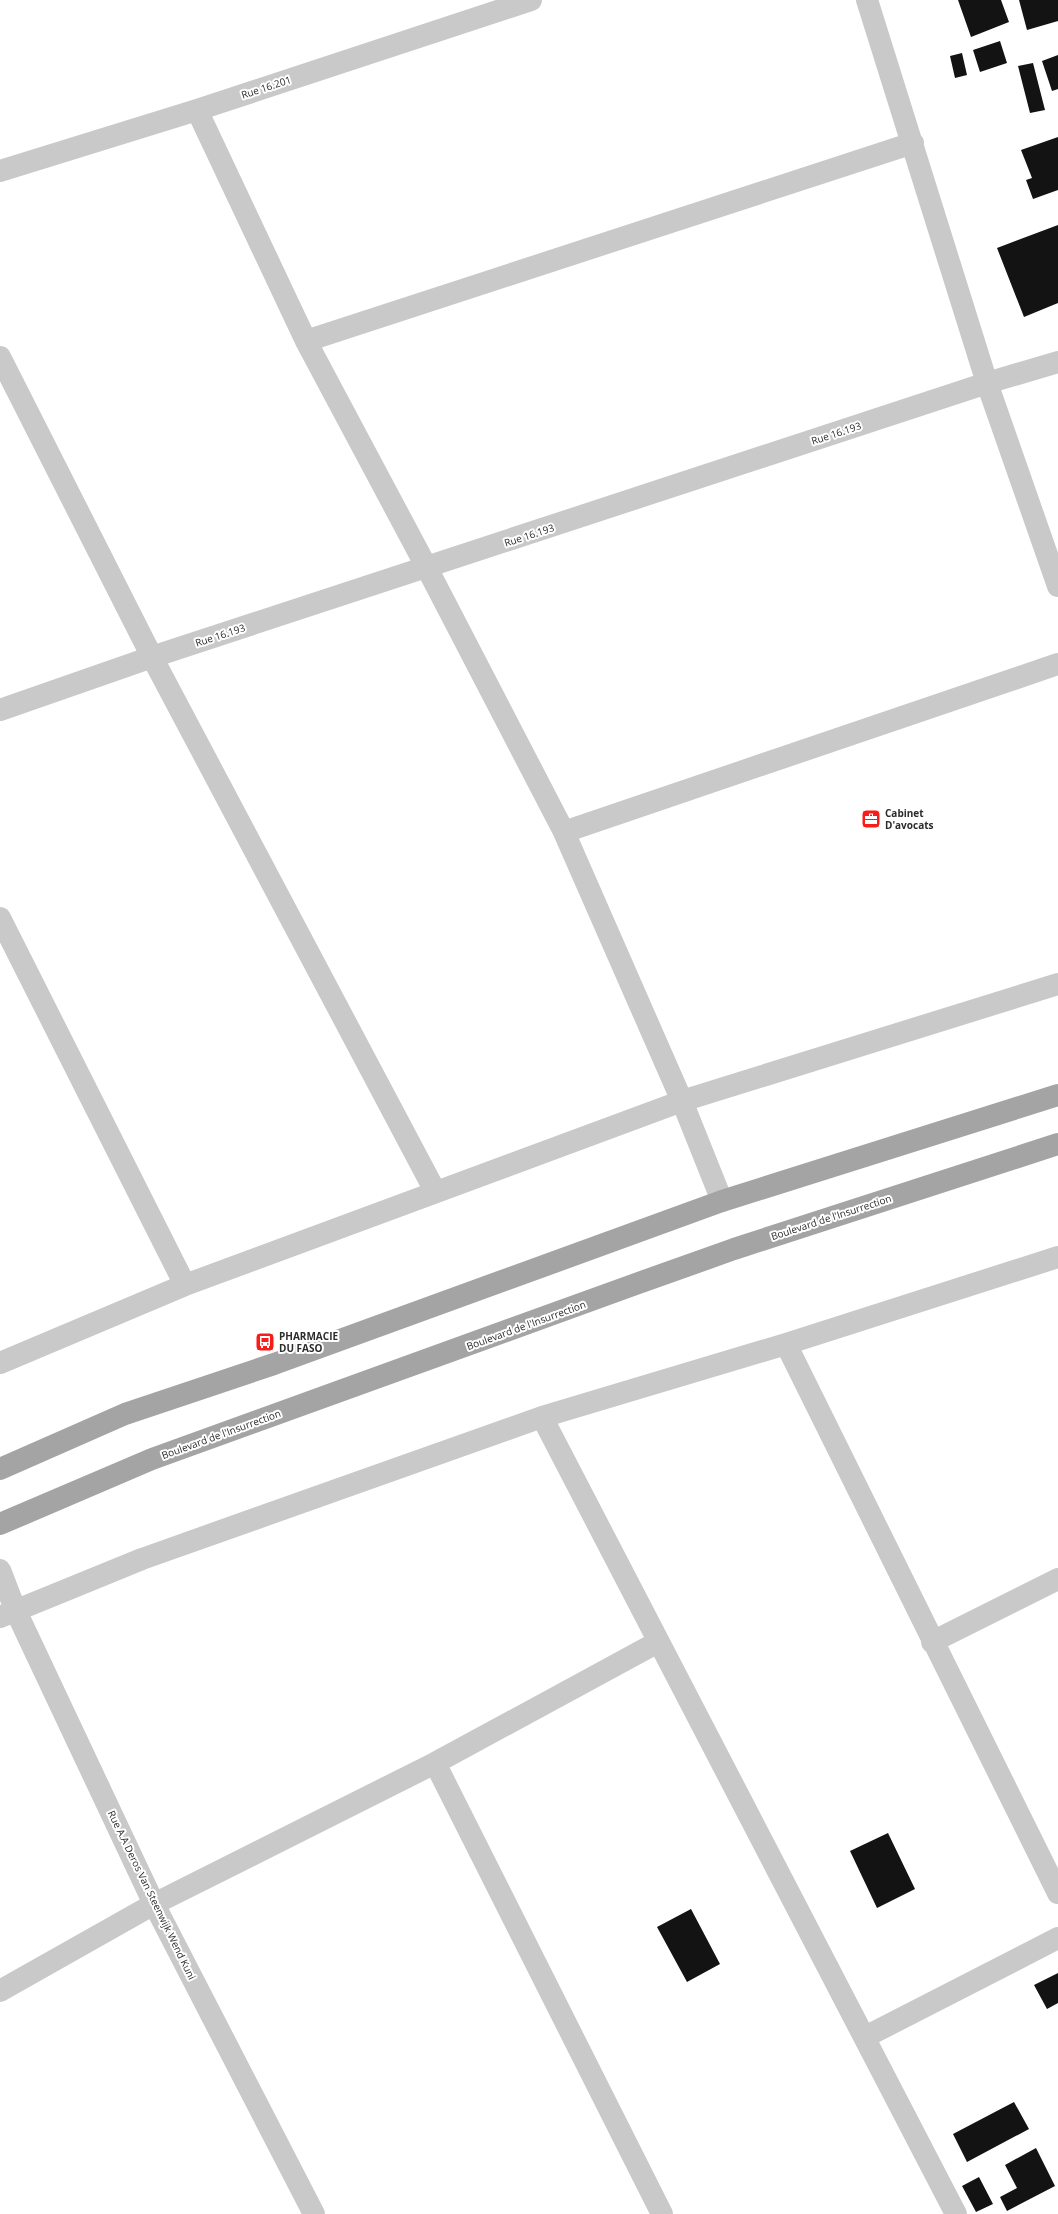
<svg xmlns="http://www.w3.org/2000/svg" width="1058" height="2214" viewBox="0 0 1058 2214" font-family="'Open Sans',sans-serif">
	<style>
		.building { fill: #131313 }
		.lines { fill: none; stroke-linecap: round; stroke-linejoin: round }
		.minor { stroke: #c9c9c9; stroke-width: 22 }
		.primary { stroke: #a4a4a4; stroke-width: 22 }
		.labels { text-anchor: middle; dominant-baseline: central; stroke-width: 4; stroke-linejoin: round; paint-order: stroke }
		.street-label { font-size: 10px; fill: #2c2c2c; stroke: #fff }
		.poi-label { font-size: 10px; font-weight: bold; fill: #2c2c2c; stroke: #fff; text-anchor: start }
	</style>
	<rect width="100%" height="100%" fill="#fff"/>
	<path class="building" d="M958 0H1001L1009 22 971 37Z
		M1019 0H1058V21L1027 30Z
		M1000 41 1007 63 980 72 973 50Z
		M962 53 967 75 955 78 950 56Z
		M1058 55V89L1052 91 1042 61Z
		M1033 63 1045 110 1030 113 1018 66Z
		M1058 137V190L1033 199 1026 180 1032 178 1021 150Z
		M1058 225V303L1024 317 997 248Z
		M888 1833 915 1889 877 1908 850 1851Z
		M691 1909 720 1964 687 1982 657 1927Z
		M1058 1973V2003L1047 2009 1034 1985Z
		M1014 2102 1029 2129 967 2162 953 2134Z
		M1036 2148 1055 2186 1007 2211 1000 2197 1017 2188 1005 2165Z
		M979 2177 993 2204 976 2212 962 2186Z"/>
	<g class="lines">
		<path class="minor" d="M867 0 987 383 1058 586
			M197 110 306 341 427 568 564 832 682 1101 722 1201
			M0 171 197 110 531 0
			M306 341 913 143
			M0 357 152 657 435 1191
			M0 710 152 657 987 383 1058 362
			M564 832 1058 664
			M0 918 185 1285
			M786 1344 1058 1893
			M0 1363 185 1285 682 1101 1058 984
			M542 1417 956 2214
			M0 1570 15 1609 154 1904 314 2214
			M0 1617 142 1559 542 1417 786 1344 1058 1257
			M932 1642 1058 1579
			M435 1763 662 2214
			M0 1991 154 1904 435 1763 658 1642
			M865 2037 1058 1938"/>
		<path class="primary" d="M0 1469 125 1414 274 1364 722 1201 1058 1095
			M0 1524 152 1459 633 1285 734 1249 1058 1144"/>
	</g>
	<defs>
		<g id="office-square" transform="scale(1)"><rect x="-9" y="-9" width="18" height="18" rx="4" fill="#f71d1a" stroke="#fff"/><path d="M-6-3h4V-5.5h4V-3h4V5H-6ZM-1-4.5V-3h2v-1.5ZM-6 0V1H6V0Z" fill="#fff"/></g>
		<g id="bus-square" transform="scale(1)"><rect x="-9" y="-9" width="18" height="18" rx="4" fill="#f71d1a" stroke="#fff"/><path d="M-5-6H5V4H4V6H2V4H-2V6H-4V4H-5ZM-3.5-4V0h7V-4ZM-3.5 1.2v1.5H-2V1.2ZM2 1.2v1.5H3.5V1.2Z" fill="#fff"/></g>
	</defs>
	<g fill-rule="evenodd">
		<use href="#office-square" x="871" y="819"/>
		<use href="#bus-square" x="265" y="1342"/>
	</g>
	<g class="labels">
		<g class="street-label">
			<text transform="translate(266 87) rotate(-18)">Rue 16.201</text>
			<text transform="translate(836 433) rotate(-18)">Rue 16.193</text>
			<text transform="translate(529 535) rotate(-18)">Rue 16.193</text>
			<text transform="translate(220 635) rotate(-18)">Rue 16.193</text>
			<text transform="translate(831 1217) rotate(-18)">Boulevard de l'Insurrection</text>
			<text transform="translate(526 1325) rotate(-20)">Boulevard de l'Insurrection</text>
			<text transform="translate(221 1434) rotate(-20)">Boulevard de l'Insurrection</text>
			<text transform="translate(152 1895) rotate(64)">Rue A.A Deros Van Steenwijk Wend Kuni</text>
		</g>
		<g class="poi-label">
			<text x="885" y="813">Cabinet<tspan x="885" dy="12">D'avocats</tspan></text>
			<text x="279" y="1336">PHARMACIE<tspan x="279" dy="12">DU FASO</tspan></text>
		</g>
	</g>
</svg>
